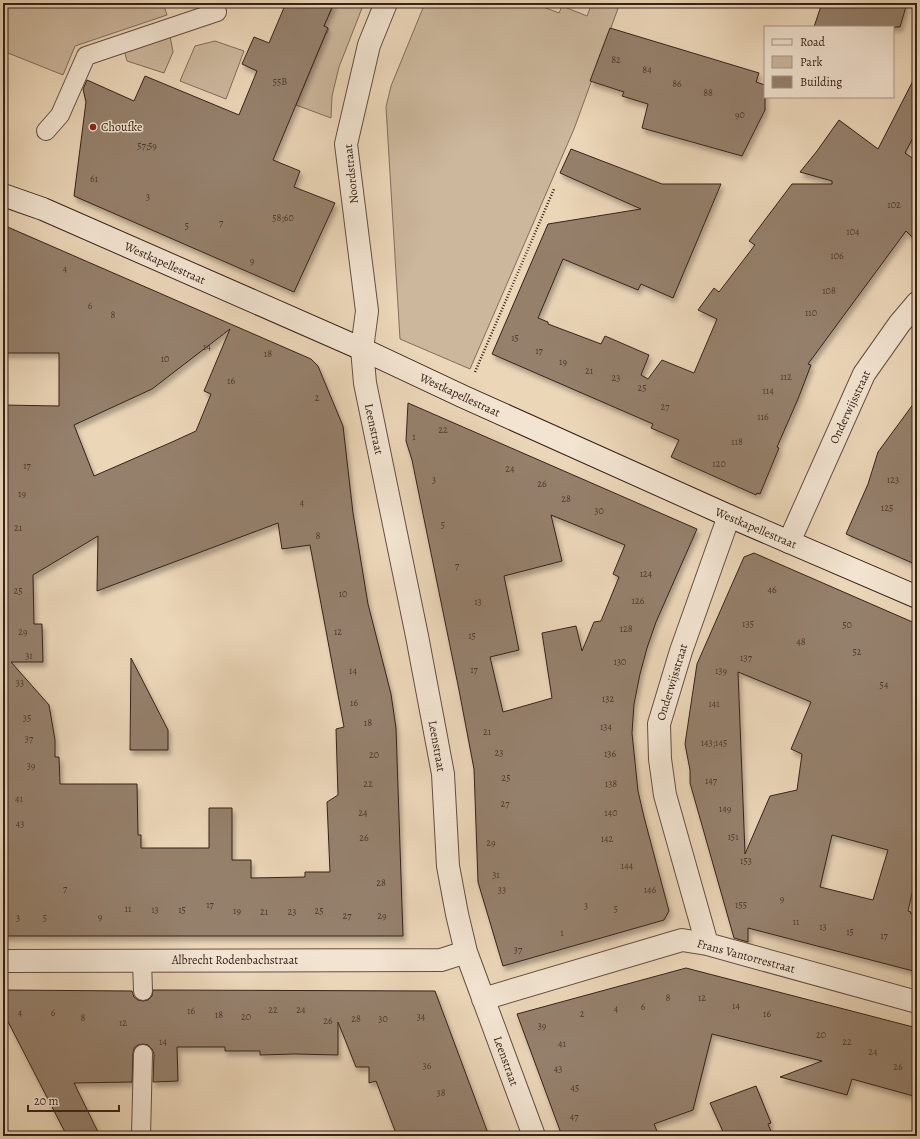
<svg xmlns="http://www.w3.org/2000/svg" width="920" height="1139" viewBox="0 0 920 1139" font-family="Alegreya,serif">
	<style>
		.green { fill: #ccb79d; stroke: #826c5c }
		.building { fill: #95806c; stroke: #37221a; fill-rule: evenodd; filter: url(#shadow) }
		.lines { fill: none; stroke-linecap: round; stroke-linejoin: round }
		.lane-casing { stroke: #644f42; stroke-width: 20 }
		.street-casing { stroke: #644f42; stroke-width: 24 }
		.secondary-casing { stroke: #37221a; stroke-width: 24 }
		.path { stroke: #37221a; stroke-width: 2.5; stroke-dasharray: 1 2; stroke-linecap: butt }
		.lane { stroke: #f2e4d1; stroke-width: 18 }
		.street { stroke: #f2e4d1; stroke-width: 22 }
		.secondary { stroke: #f2e4d1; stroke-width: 22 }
		.poi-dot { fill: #8f2418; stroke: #f2e4d1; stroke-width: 1.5 }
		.labels { text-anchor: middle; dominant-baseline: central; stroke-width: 3; stroke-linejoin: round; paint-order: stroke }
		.number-label { font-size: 10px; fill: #4e3a2e }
		.poi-label { font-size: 12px; fill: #37221a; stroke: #f2e4d1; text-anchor: start }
		.street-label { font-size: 12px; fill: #37221a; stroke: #f2e4d1 }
	</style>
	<defs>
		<filter id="shadow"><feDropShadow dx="2.5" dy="4.5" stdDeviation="2" flood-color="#0004"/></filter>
	</defs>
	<rect width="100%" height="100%" fill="#ebd6b8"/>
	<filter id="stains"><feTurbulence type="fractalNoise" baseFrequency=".005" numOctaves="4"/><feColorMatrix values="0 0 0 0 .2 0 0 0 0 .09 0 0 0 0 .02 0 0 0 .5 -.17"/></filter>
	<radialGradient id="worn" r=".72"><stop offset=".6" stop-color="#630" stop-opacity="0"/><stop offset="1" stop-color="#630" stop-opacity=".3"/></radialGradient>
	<path class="green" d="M3 3H163L167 15 75 46 63 75 3 51Z
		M334 3H364L339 67 332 96 331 118 296 105 326 33H327L329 29 324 26Z
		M425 3H533L559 13 562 6 587 16 592 3H620L574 129 470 369 400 339 386 107 391 86Z
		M170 36 173 52 164 73 127 61 124 50Z
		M215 41 244 51 226 99 180 81 195 46Z"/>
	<path class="building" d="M286 3H334L324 26 328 28 273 160 300 171 294 187 335 203 294 292 74 196 86 102 83 89 87 80 134 101 145 76 239 115 257 71 242 64 254 37 269 43Z
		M822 3H907L900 27H814Z
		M610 28 759 73 756 82 765 85V110L742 156 642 128 648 104 622 96 624 92 590 81Z
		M917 73V130L905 153 917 161V242L906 231 808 364 811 365 798 399 777 447 779 448 760 494 757 493 756 495 671 457 679 440 651 428 653 424 492 354 548 224 641 209 560 173 571 149 662 184H721L673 298 641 284 638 290 563 259 538 318 548 322V324L601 344 605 336 649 355 641 375 648 379 662 360 694 373 717 319 698 310 714 288 719 292 755 245 749 241 792 184H832V181L800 172 817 151 839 120 878 149Z
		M3 225 311 359 318 366 343 426 353 513 368 604 391 694 396 728 403 936H3V405L59 406V353H3ZM230 329 204 391 211 394 196 431 172 442 94 476 74 425 152 389ZM278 523 282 549 310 545 344 727 336 729 338 795 327 802 330 872H305V877L251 878V860H232V808H209V848H141V835H138L137 784H60L59 757H55V740L49 705 11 662H43L42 624H34L33 575 98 536 97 591Z
		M917 399V565L846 534 868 484 878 452Z
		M408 403 697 529 656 622 647 648 640 674 634 704 632 733 638 791 644 817 669 911 664 920 503 966 478 882 474 769 459 690 412 460 406 441ZM551 515 625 545 613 574 619 577 601 621 594 622 582 651 576 626 542 633 552 698 503 712 490 657 519 650 504 576 562 561Z
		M754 553 917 624V872L908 911 911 912 910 913 917 915V972L748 928V942L734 938 690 783V770L685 744 697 664 744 557ZM738 672 811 702 791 749 802 754 797 790 770 796 745 854ZM832 835 888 850 873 900 820 887Z
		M131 658 168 730V750H130Z
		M686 968 917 1028V1097L852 1079 847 1095 780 1077 822 1061 712 1034 693 1110 654 1124 659 1136H562L517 1014Z
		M3 990 132 991 134 997 138 1000 143 1001 148 1000 152 996 153 990 435 991 489 1136H397L376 1081 369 1083V1067H356L338 1022V1055L295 1054 260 1055V1051H225V1047H177L178 1081 153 1082 154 1054 152 1049 148 1045 143 1044 138 1045 134 1048 133 1053 132 1082 74 1083 100 1136H67L3 1012Z
		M756 1086 771 1123 768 1124 773 1136H725L710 1103Z"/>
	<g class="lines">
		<g class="lane-casing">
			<path id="lane" d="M46 131 60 115 86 56 217 12 214 3
				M142 961 143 991
				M141 1136 143 1054"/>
		</g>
		<g class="street-casing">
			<path id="street" d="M386 3 369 45 346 144 367 311 362 349 365 383 417 636 443 774 448 866 457 914 466 952 476 979 534 1136
				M789 542 864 374 900 323 917 303
				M707 944 665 795 660 759 659 724 681 651 729 516
				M3 961 441 960 466 952
				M483 999 682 940 707 944 917 1002"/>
		</g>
		<g class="secondary-casing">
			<path id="secondary" d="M3 195 43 209 362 349 464 397 729 516 917 597"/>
		</g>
		<path class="path" d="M475 372 554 189"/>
		<use href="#lane" class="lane"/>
		<use href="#street" class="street"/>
		<use href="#secondary" class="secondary"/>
	</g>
	<circle class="poi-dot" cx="93" cy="127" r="4"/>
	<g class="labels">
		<g class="number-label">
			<text x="616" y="59">82</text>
			<text x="647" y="69">84</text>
			<text x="280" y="81">55B</text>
			<text x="677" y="83">86</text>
			<text x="708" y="92">88</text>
			<text x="740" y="114">90</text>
			<text x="147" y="145">57;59</text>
			<text x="94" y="178">61</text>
			<text x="148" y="196">3</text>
			<text x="894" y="204">102</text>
			<text x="283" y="217">58;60</text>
			<text x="221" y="222">7</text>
			<text x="187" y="225">5</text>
			<text x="853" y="231">104</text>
			<text x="837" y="255">106</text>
			<text x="252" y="260">9</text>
			<text x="65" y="268">4</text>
			<text x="829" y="290">108</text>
			<text x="90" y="305">6</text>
			<text x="811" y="312">110</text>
			<text x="113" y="314">8</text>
			<text x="515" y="337">15</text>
			<text x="207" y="346">14</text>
			<text x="539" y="350">17</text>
			<text x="268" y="353">18</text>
			<text x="165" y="358">10</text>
			<text x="563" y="361">19</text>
			<text x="589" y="370">21</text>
			<text x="786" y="376">112</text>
			<text x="616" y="377">23</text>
			<text x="231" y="380">16</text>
			<text x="642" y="387">25</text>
			<text x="768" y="390">114</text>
			<text x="317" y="397">2</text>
			<text x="665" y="406">27</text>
			<text x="763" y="416">116</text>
			<text x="443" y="429">22</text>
			<text x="414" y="436">1</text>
			<text x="737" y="441">118</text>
			<text x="719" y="463">120</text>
			<text x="27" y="465">17</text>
			<text x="510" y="468">24</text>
			<text x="434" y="479">3</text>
			<text x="893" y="479">123</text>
			<text x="542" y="483">26</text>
			<text x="22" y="493">19</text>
			<text x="566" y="498">28</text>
			<text x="302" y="502">4</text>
			<text x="887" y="507">125</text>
			<text x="599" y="510">30</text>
			<text x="443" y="524">5</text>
			<text x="18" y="527">21</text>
			<text x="318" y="535">8</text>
			<text x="457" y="565">7</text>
			<text x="646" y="573">124</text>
			<text x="772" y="589">46</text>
			<text x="18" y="590">25</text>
			<text x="343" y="593">10</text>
			<text x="638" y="600">126</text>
			<text x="478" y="601">13</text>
			<text x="748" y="623">135</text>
			<text x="847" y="624">50</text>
			<text x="626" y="628">128</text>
			<text x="23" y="631">29</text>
			<text x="338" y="631">12</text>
			<text x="472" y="635">15</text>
			<text x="801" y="641">48</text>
			<text x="857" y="651">52</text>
			<text x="29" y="655">31</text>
			<text x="746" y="657">137</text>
			<text x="620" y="661">130</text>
			<text x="474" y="669">17</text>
			<text x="353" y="670">14</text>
			<text x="721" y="670">139</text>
			<text x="20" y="682">33</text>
			<text x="884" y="684">54</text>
			<text x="608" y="698">132</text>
			<text x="354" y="702">16</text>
			<text x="714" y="703">141</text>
			<text x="27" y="717">35</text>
			<text x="368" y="722">18</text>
			<text x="606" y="726">134</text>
			<text x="487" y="731">21</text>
			<text x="29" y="738">37</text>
			<text x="714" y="742">143;145</text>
			<text x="499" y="752">23</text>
			<text x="610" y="753">136</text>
			<text x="374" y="754">20</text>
			<text x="31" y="765">39</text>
			<text x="506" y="777">25</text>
			<text x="711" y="780">147</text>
			<text x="368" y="783">22</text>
			<text x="611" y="783">138</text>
			<text x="19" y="798">41</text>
			<text x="505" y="803">27</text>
			<text x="725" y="808">149</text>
			<text x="363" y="812">24</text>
			<text x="611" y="812">140</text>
			<text x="20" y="823">43</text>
			<text x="733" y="836">151</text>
			<text x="364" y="837">26</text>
			<text x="607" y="838">142</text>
			<text x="491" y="842">29</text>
			<text x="746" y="860">153</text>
			<text x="627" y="865">144</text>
			<text x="496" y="874">31</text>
			<text x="381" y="882">28</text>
			<text x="65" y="888">7</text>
			<text x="502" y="889">33</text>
			<text x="650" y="889">146</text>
			<text x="782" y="898">9</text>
			<text x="210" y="904">17</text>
			<text x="741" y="904">155</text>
			<text x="586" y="905">3</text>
			<text x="128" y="908">11</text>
			<text x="616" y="908">5</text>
			<text x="155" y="909">13</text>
			<text x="182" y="909">15</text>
			<text x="237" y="910">19</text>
			<text x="319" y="910">25</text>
			<text x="264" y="911">21</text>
			<text x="292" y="911">23</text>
			<text x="347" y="915">27</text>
			<text x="382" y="915">29</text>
			<text x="100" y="916">9</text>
			<text x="18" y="917">3</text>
			<text x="45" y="917">5</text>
			<text x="796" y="921">11</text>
			<text x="823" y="926">13</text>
			<text x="850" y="931">15</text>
			<text x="562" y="932">1</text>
			<text x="884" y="935">17</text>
			<text x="518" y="949">37</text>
			<text x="668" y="997">8</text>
			<text x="702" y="997">12</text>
			<text x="736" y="1005">14</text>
			<text x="643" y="1006">6</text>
			<text x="616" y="1008">4</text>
			<text x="273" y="1009">22</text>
			<text x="301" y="1009">24</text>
			<text x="191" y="1010">16</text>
			<text x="20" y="1012">4</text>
			<text x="53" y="1012">6</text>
			<text x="582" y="1013">2</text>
			<text x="767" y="1013">16</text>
			<text x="219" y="1014">18</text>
			<text x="246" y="1016">20</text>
			<text x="421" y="1016">34</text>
			<text x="83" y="1017">8</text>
			<text x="356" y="1018">28</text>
			<text x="383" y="1018">30</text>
			<text x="328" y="1020">26</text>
			<text x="123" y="1022">12</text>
			<text x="542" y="1025">39</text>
			<text x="821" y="1034">20</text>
			<text x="163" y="1041">14</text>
			<text x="847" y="1041">22</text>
			<text x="562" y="1043">41</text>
			<text x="873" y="1051">24</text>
			<text x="427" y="1065">36</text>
			<text x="898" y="1066">26</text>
			<text x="558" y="1068">43</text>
			<text x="575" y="1087">45</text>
			<text x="441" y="1092">38</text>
			<text x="574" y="1116">47</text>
		</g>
		<g class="poi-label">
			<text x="101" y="127">Choufke</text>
		</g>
		<g class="street-label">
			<text transform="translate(351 174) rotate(-96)">Noordstraat</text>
			<text transform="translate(165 263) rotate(24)">Westkapellestraat</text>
			<text transform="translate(460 395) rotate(25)">Westkapellestraat</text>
			<text transform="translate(850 407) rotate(-65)">Onderwijsstraat</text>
			<text transform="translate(374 429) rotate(78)">Leenstraat</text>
			<text transform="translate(756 528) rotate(23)">Westkapellestraat</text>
			<text transform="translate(672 682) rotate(-73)">Onderwijsstraat</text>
			<text transform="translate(437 746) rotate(80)">Leenstraat</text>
			<text transform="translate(746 956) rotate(15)">Frans Vantorrestraat</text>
			<text x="235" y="960">Albrecht Rodenbachstraat</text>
			<text transform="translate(506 1061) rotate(70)">Leenstraat</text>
		</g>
	</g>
	<rect width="920" height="1139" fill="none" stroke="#ebd6b8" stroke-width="16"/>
	<rect x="4" y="4" width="912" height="1131" fill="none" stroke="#37221a" stroke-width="2"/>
	<rect x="8" y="8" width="904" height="1123" fill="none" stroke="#37221a"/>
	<rect x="764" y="26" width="130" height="72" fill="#f2e4d1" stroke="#a79688"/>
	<rect x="772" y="39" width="20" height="6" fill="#f2e4d1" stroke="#a79688"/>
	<text x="800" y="46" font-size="12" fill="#37221a">Road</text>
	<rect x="772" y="56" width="20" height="12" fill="#ccb79d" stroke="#a79688"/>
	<text x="800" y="66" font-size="12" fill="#37221a">Park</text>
	<rect x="772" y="76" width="20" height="12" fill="#95806c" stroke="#a79688"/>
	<text x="800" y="86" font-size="12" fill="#37221a">Building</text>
	<path d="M28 1105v6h91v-6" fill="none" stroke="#37221a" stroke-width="2"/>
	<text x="34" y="1105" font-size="12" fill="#37221a" stroke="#f2e4d1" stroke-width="3" paint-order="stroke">20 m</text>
	<rect width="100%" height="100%" filter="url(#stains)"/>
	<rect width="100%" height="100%" fill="url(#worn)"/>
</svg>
